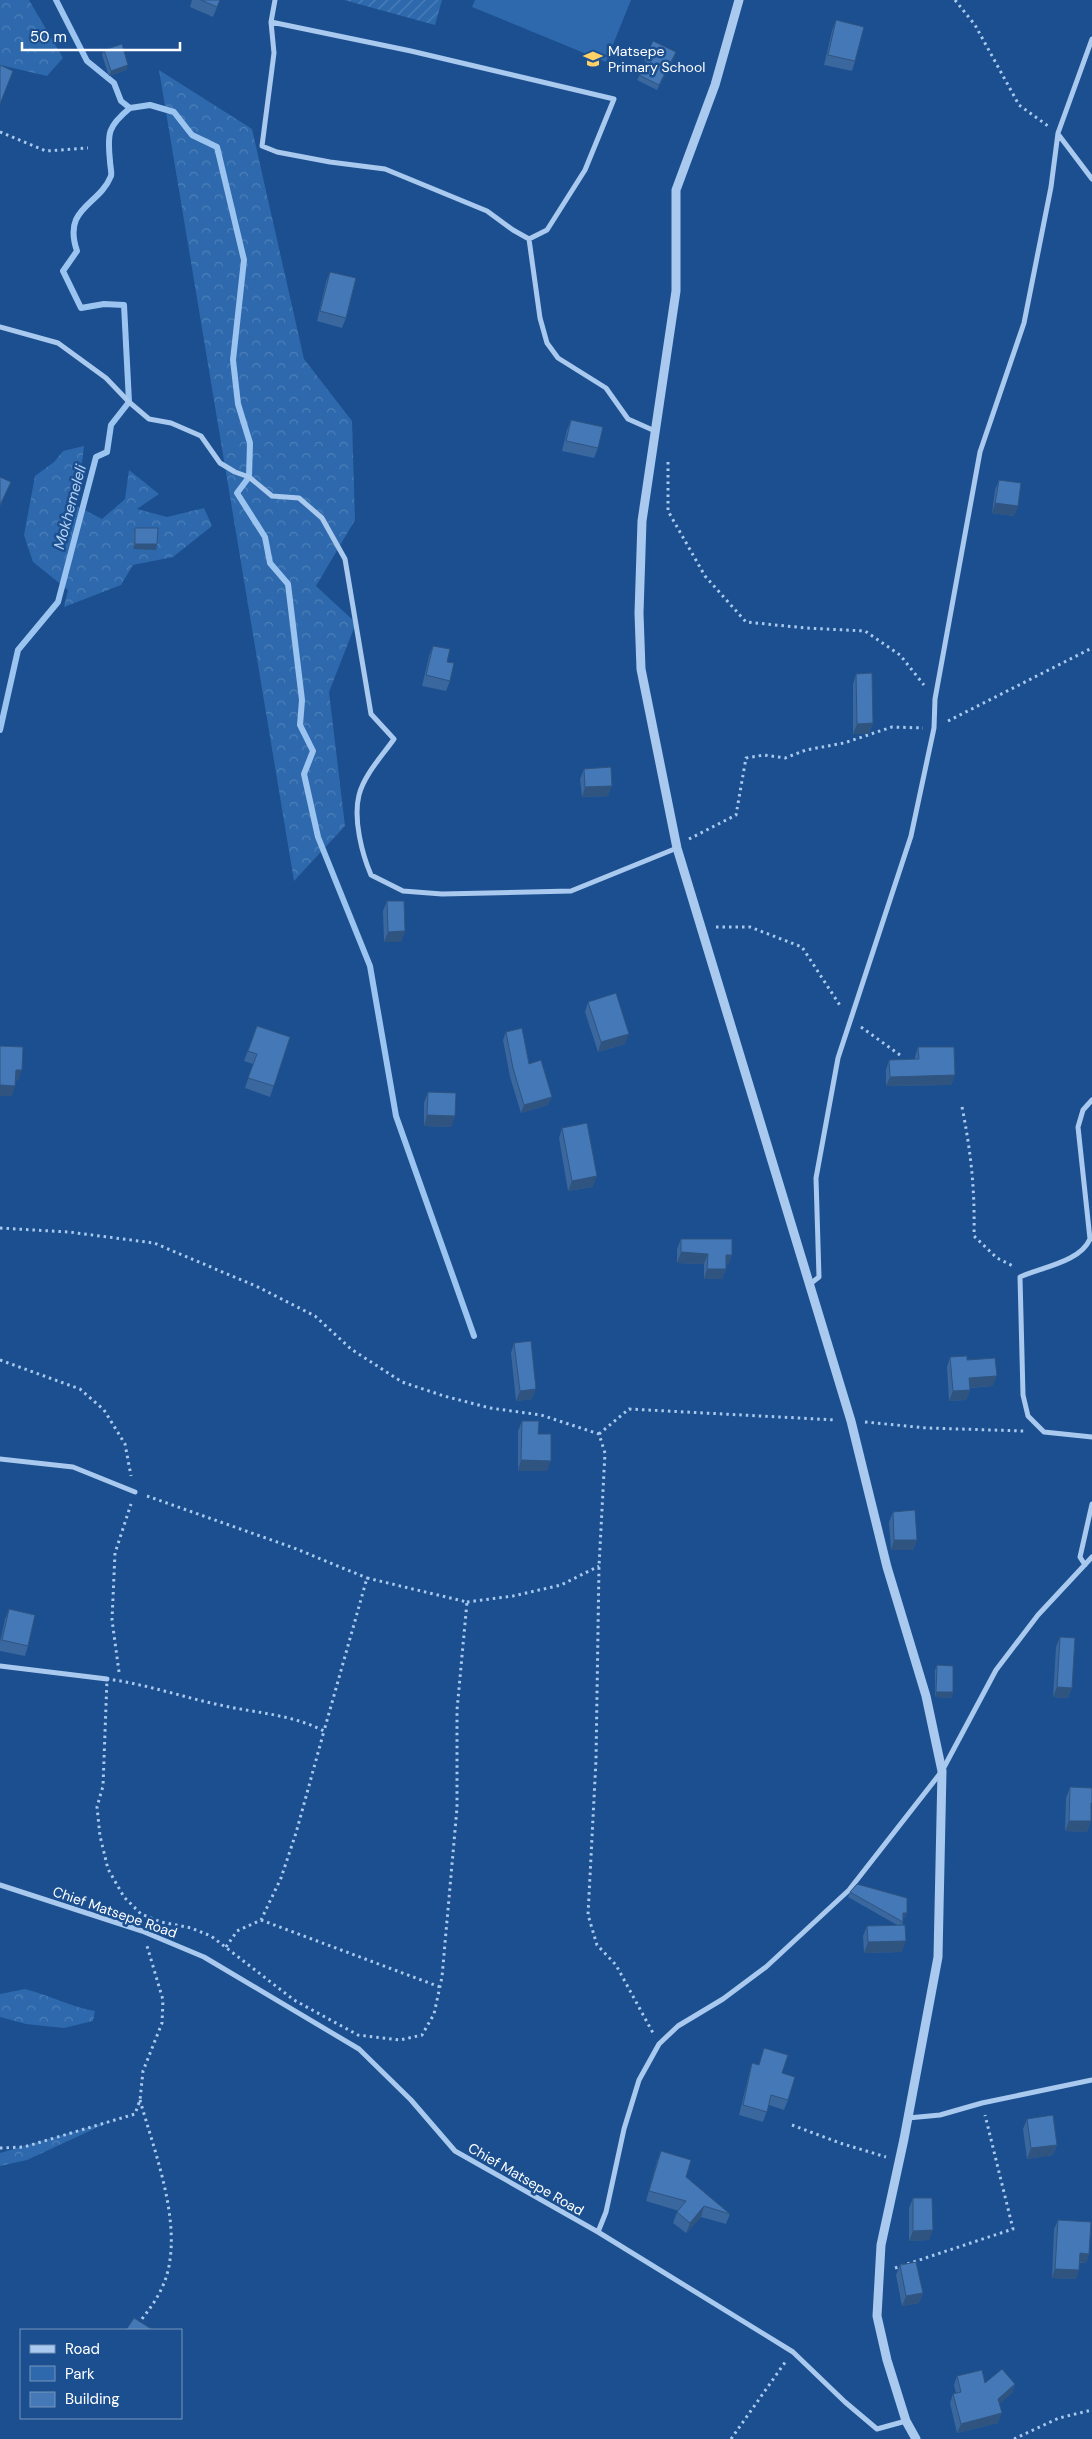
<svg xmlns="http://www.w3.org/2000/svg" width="1092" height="2439" viewBox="0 0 1092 2439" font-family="'DM Sans',sans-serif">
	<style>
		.forest { fill: url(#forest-crowns) }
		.park { fill: #2e69ad }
		.garden { fill: url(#garden-furrows) }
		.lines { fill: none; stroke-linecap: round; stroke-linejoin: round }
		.stream { stroke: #9cc4f0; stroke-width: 6 }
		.path { stroke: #a9c9ee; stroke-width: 3; stroke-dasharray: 2.5 4; stroke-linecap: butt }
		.minor { stroke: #a9c9ee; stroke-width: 5 }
		.tertiary { stroke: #a9c9ee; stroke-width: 9 }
		.wall { fill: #3a679d }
		.shaded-wall { fill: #305480 }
		.building { fill: #4478b7; stroke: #305480 }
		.labels { text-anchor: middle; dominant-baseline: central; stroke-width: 5; stroke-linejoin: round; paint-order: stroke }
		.poi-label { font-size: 14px; fill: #fff; stroke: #1b4f8f; text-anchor: start }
		.street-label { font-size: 14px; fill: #fff; stroke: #1b4f8f }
		.water-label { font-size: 15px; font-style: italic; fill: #b5d3f5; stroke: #1b4f8f }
	</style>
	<defs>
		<pattern id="forest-crowns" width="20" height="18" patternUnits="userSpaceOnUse" patternTransform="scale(1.25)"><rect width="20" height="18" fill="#2e69ad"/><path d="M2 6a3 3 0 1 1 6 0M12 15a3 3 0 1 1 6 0" fill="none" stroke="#4d80b9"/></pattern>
		<pattern id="garden-furrows" width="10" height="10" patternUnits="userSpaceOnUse" patternTransform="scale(1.25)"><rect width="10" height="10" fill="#2e69ad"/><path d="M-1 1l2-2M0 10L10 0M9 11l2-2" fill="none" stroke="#4d80b9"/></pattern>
	</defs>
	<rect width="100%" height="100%" fill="#1b4f8f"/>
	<path class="forest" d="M0 0H29L63 58 47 76 0 65Z
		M159 70 252 129 304 359 352 421 355 520 316 586 356 623 329 692 345 826 294 881Z
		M84 446 77 506 102 519 125 499 129 470 159 494 137 509 167 517 204 508 212 526 173 557 133 565 121 585 64 607 68 590 33 562 24 535 35 476 54 462 63 451Z
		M25 1989C49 1995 71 2007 95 2011L93 2021 64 2028 26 2024 0 2017V1994Z
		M111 2121 27 2160 0 2166V2153Z"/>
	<path class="park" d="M475 0H631L606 62 472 7Z"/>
	<path class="garden" d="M344 0H442L435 25Z"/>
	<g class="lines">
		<path class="stream" d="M130 108 150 105 174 112 192 135 217 147 244 260 233 360 238 404 250 443 249 477 237 493 265 537 270 563 288 584 302 700 300 725 313 751 304 774 318 837 370 966 396 1116 474 1336
			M0 730 18 650 58 602 96 457 107 452 111 425 129 402 124 305 104 304 81 308 63 271 77 251C62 207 99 206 111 176 112 172 110 166 110 161 107 133 108 126 130 108L121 101 114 83 87 61 56 0"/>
		<path class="path" d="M955 0 975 25 1019 105 1048 126
			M0 132 46 151 88 148
			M668 462V511L705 576 746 622 806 628 865 631 900 655 924 685
			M948 721 1092 648
			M689 839 736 815 746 758 764 755 785 758 806 750 844 743 892 727 923 728
			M716 927H750L802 947 841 1007
			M861 1027 900 1055
			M962 1107C971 1152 975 1190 974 1236L997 1258 1013 1266
			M0 1228 69 1232 154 1243 258 1287 315 1316 351 1349 402 1382 444 1396 490 1408 541 1415 599 1434 605 1453 599 1566 596 1760 588 1915 597 1945 616 1965 653 2033
			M0 1360 80 1389 104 1410 125 1444 131 1476
			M865 1422 927 1428 1024 1431
			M599 1434 629 1409 836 1420
			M147 1496 294 1548 367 1578
			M367 1578 467 1602 457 1710V1808L442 1977 434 2014 422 2035 400 2040 358 2035 294 2000 211 1936 191 1928 161 1922 141 1914 124 1897 108 1869 100 1836 97 1807 103 1786 107 1679C146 1684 182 1697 220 1705 255 1713 291 1714 324 1731Z
			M467 1602 513 1596 561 1585 599 1566
			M119 1672 112 1620 115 1553 131 1504
			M261 1920 440 1987
			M226 1947 237 1931 261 1920 281 1878 296 1833 324 1731
			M140 2100C154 2150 179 2214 169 2266 165 2287 154 2304 141 2320
			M792 2125 840 2143 886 2157
			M0 2148 24 2147 135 2114 140 2100 143 2071 162 2023 163 2000 147 1946
			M895 2268 1013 2229 985 2115
			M731 2439 786 2361
			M1014 2439 1059 2418 1092 2410"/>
		<path class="minor" d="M275 0 271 22 274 53 262 146 277 152 330 162 385 169 487 211 513 230 529 239 540 318 547 343 558 358 606 388 628 419 655 431
			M271 22 411 51 614 99 585 170 547 230 529 239
			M1058 134 1092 179
			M0 327 58 343 106 378 129 402 149 419 171 423 201 436 220 463 235 472 249 477 272 496 299 498 322 518 345 559 371 714 394 739C382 756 364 775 359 795 353 819 362 854 371 875L403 891 442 894 571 891 677 848
			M1092 1100 1083 1110 1078 1127 1090 1239C1080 1262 1042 1267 1020 1277L1023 1395 1028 1416 1044 1432 1092 1437
			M810 1284 819 1277 816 1178 838 1058 911 836 934 728 935 699 980 452 1024 323 1051 187 1058 133 1092 39
			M0 1459 73 1467 135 1492
			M1085 1565 1080 1557 1092 1504
			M0 1666 107 1679
			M0 1885 142 1931 204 1957 359 2049 411 2100 455 2151 598 2232 793 2352 845 2402 877 2429 906 2421
			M908 2118 940 2115 982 2103 1092 2080
			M598 2232 606 2212 624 2129 639 2080 659 2044 678 2026 723 1999 766 1967 849 1890 942 1771 996 1670 1038 1615 1092 1557"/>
		<path class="tertiary" d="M739 0 715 85 676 190V291L642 521 639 613 641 669 677 848 851 1421 887 1567 926 1696 942 1771 938 1957 904 2139 881 2245 877 2316 887 2360 906 2421 916 2439"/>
	</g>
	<path class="wall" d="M192 0H220L213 17 190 7Z
		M836 20 855 61 852 71 824 65 832 31Z
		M104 50 128 65 126 70 109 76 102 55Z
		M676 52 674 58 657 90 637 80 646 62 644 61 646 56Z
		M330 272 346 318 342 328 317 321 326 282Z
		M571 420 598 448 594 458 562 451 567 430Z
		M999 480 1018 506 1014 516 992 513 995 490Z
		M135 528 156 550 133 549V533Z
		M433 646 447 662 450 681 446 691 422 686 429 656Z
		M856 674 873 723 869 734H853V684Z
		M584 769 608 796 582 797 580 779Z
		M387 901 405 931 401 942H384L383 911Z
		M588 1002 625 1044 598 1052 585 1012Z
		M257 1026 290 1037 270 1097 245 1088 253 1064 244 1061Z
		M506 1032 529 1064 548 1105 521 1113 510 1077 503 1040Z
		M918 1047 955 1075 951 1085 886 1086V1070L889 1060 915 1059V1057Z
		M428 1092 455 1116 451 1127 424 1126V1103Z
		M562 1128 593 1187 568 1191 559 1138Z
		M681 1239 732 1255 728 1265H726V1269L722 1279H704V1264L677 1263V1249Z
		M514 1343 532 1399 516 1401 511 1353Z
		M950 1357 993 1386 970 1388V1390L966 1400 949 1401 947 1367Z
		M522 1421 538 1434 547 1471H518V1431Z
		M893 1512 917 1540 913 1550H891L889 1522Z
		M9 1609 28 1646 25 1656 0 1651V1642L5 1619Z
		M1060 1637 1072 1688 1068 1698 1053 1697 1056 1647Z
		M937 1665 953 1692 951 1698 935 1697V1670Z
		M1070 1787 1092 1814H1091V1821L1087 1832 1065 1831 1066 1798Z
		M850 1892 907 1913 905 1918H903L902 1952 864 1953 863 1936 867 1926 897 1925 848 1897Z
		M764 2048 782 2073 788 2100 784 2110 769 2105 763 2122 739 2115 749 2074 752 2063 759 2065Z
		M1027 2119 1057 2145 1053 2155 1027 2159 1023 2129Z
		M661 2151 686 2177 730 2214 726 2224 701 2217 686 2233 673 2223 677 2212 679 2211 646 2201 657 2161Z
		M913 2198 929 2240 909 2241V2208Z
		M1058 2220 1089 2254 1086 2263H1079L1076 2279 1052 2278 1054 2229Z
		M900 2265 923 2293 919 2303 902 2306 896 2275Z
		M957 2376 985 2383 1015 2384 1012 2393 999 2404 998 2423 957 2433 950 2403 953 2394 956 2393 954 2385Z"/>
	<path class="shaded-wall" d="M676 52 674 58 657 90 659 85Z
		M128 65 126 70 109 76 111 71Z
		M11 482 7 492 0 507V505Z
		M995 503 1018 506 1014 516 992 513Z
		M135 544H157L156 550 133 549Z
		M873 723 869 734H853L857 724Z
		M612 786 608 796 582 797 585 787Z
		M405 931 401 942H384L388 932Z
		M629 1034 625 1044 598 1052 601 1042Z
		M16 1070H22L18 1081 12 1080Z
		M955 1075 951 1085 886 1086 890 1077Z
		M0 1085 15 1086 12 1096H0Z
		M552 1097 548 1105 521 1113 524 1105Z
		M427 1115 455 1116 451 1127 424 1126Z
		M597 1176 593 1187 568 1191 572 1181Z
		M681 1252 708 1254 704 1264 677 1263Z
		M726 1255H732L728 1265H722Z
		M707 1269H726L722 1279H704Z
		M997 1376 993 1386 965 1388 969 1378Z
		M536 1389 532 1399 516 1401 520 1391Z
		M970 1390 966 1400 949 1401 953 1391Z
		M521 1460 551 1461 547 1471H518Z
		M894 1540H917L913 1550H891Z
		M1057 1687 1072 1688 1068 1698 1053 1697Z
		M936 1692H953L951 1698 935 1697Z
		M1069 1821H1091L1087 1832 1065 1831Z
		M903 1913H907L905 1918H901Z
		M906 1941 902 1952 864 1953 868 1942Z
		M1057 2145 1053 2155 1027 2159 1031 2148Z
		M704 2206 701 2217 686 2233 690 2223Z
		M933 2230 929 2240 909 2241 913 2231Z
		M1080 2253 1089 2254 1086 2263 1076 2262Z
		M1055 2269 1079 2270 1076 2279 1052 2278Z
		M923 2293 919 2303 902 2306 906 2296Z
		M1015 2384 1012 2393 994 2409 998 2399Z
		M1002 2413 998 2423 957 2433 961 2424Z"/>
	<path class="building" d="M201 0H220L217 7Z
		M836 20 864 27 855 61 828 55Z
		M653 41 676 52 659 85 639 75 649 57 646 56Z
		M122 44 128 65 111 71 104 50Z
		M0 65 13 71 0 104Z
		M330 272 356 278 346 318 320 311Z
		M571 420 603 427 598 448 566 441Z
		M0 477 11 482 0 505Z
		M999 480 1021 483 1018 506 995 503Z
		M135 528H158L157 544H135Z
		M433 646 450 649 447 662 454 663 450 681 426 675Z
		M872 673 873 723 857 724 856 674Z
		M611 767 612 786 585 787 584 769Z
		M387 901H404L405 931 388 932Z
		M616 993 629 1034 601 1042 588 1002Z
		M257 1026 290 1037 274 1086 248 1078 257 1054 248 1051Z
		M522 1028 529 1064 541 1060 552 1097 524 1105 513 1068 506 1032Z
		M0 1046 23 1047 22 1070H16L15 1086 0 1085Z
		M918 1047H954L955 1075 890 1077 889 1060 919 1059Z
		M428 1092 456 1093 455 1116 427 1115Z
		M587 1123 597 1176 572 1181 562 1128Z
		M681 1239H732V1255H726V1269H707L708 1254 681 1252Z
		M531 1341 536 1389 520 1391 514 1343Z
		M967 1356V1360L995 1358 997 1376 969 1378 970 1390 953 1391 950 1357Z
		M522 1421H539L538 1434H551V1461L521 1460Z
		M915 1510 917 1540H894L893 1512Z
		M9 1609 35 1615 28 1646 2 1640Z
		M1060 1637 1075 1638 1072 1688 1057 1687Z
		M937 1665 953 1666V1692H936Z
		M1070 1787 1092 1788V1803H1091V1821H1069Z
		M857 1884 907 1898V1913H903V1922L850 1892Z
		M905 1925 906 1941 868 1942 867 1926Z
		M764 2048 788 2055 782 2073 795 2077 788 2100 771 2095 767 2112 743 2105 752 2063 759 2065Z
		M1053 2115 1057 2145 1031 2148 1027 2119Z
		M661 2151 691 2160 686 2177 730 2214 704 2206 690 2223 677 2212 686 2201 649 2191Z
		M913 2198H932L933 2230 913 2231Z
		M1058 2220 1091 2222 1089 2254 1080 2253 1079 2270 1055 2269Z
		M916 2262 923 2293 906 2296 900 2265Z
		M134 2318 153 2330H126Z
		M1002 2369 1015 2384 998 2399 1002 2413 961 2424 953 2394 961 2392 957 2376 982 2370 985 2383Z"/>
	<defs>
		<g id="school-bare" transform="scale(1.5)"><path d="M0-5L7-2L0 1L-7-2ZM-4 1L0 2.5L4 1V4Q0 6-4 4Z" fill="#ffd166" stroke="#1b4f8f" stroke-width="2.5" paint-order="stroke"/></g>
	</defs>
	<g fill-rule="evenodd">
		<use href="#school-bare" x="593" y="59"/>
	</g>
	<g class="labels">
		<g class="poi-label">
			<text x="608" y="51">Matsepe<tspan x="608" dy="16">Primary School</tspan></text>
		</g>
		<g class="street-label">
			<text transform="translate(115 1912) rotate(19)">Chief Matsepe Road</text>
			<text transform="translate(526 2179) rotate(30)">Chief Matsepe Road</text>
		</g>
		<g class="water-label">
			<text transform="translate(70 507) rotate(-75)">Mokhemeleli</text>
		</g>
	</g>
	<rect x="20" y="2329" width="162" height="90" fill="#1b4f8f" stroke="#7695bc"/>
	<rect x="30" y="2345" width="25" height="8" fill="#a9c9ee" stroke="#7695bc"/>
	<text x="65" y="2354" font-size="15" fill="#ffffff">Road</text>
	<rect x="30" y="2366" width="25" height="15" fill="#2e69ad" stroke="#7695bc"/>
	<text x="65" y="2379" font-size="15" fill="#ffffff">Park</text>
	<rect x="30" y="2392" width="25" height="15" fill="#4478b7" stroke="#7695bc"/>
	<text x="65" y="2404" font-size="15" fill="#ffffff">Building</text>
	<path d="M22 42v8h158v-8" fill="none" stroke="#ffffff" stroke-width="2.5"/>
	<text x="30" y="42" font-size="15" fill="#ffffff" stroke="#1b4f8f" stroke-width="4" paint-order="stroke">50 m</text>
</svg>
